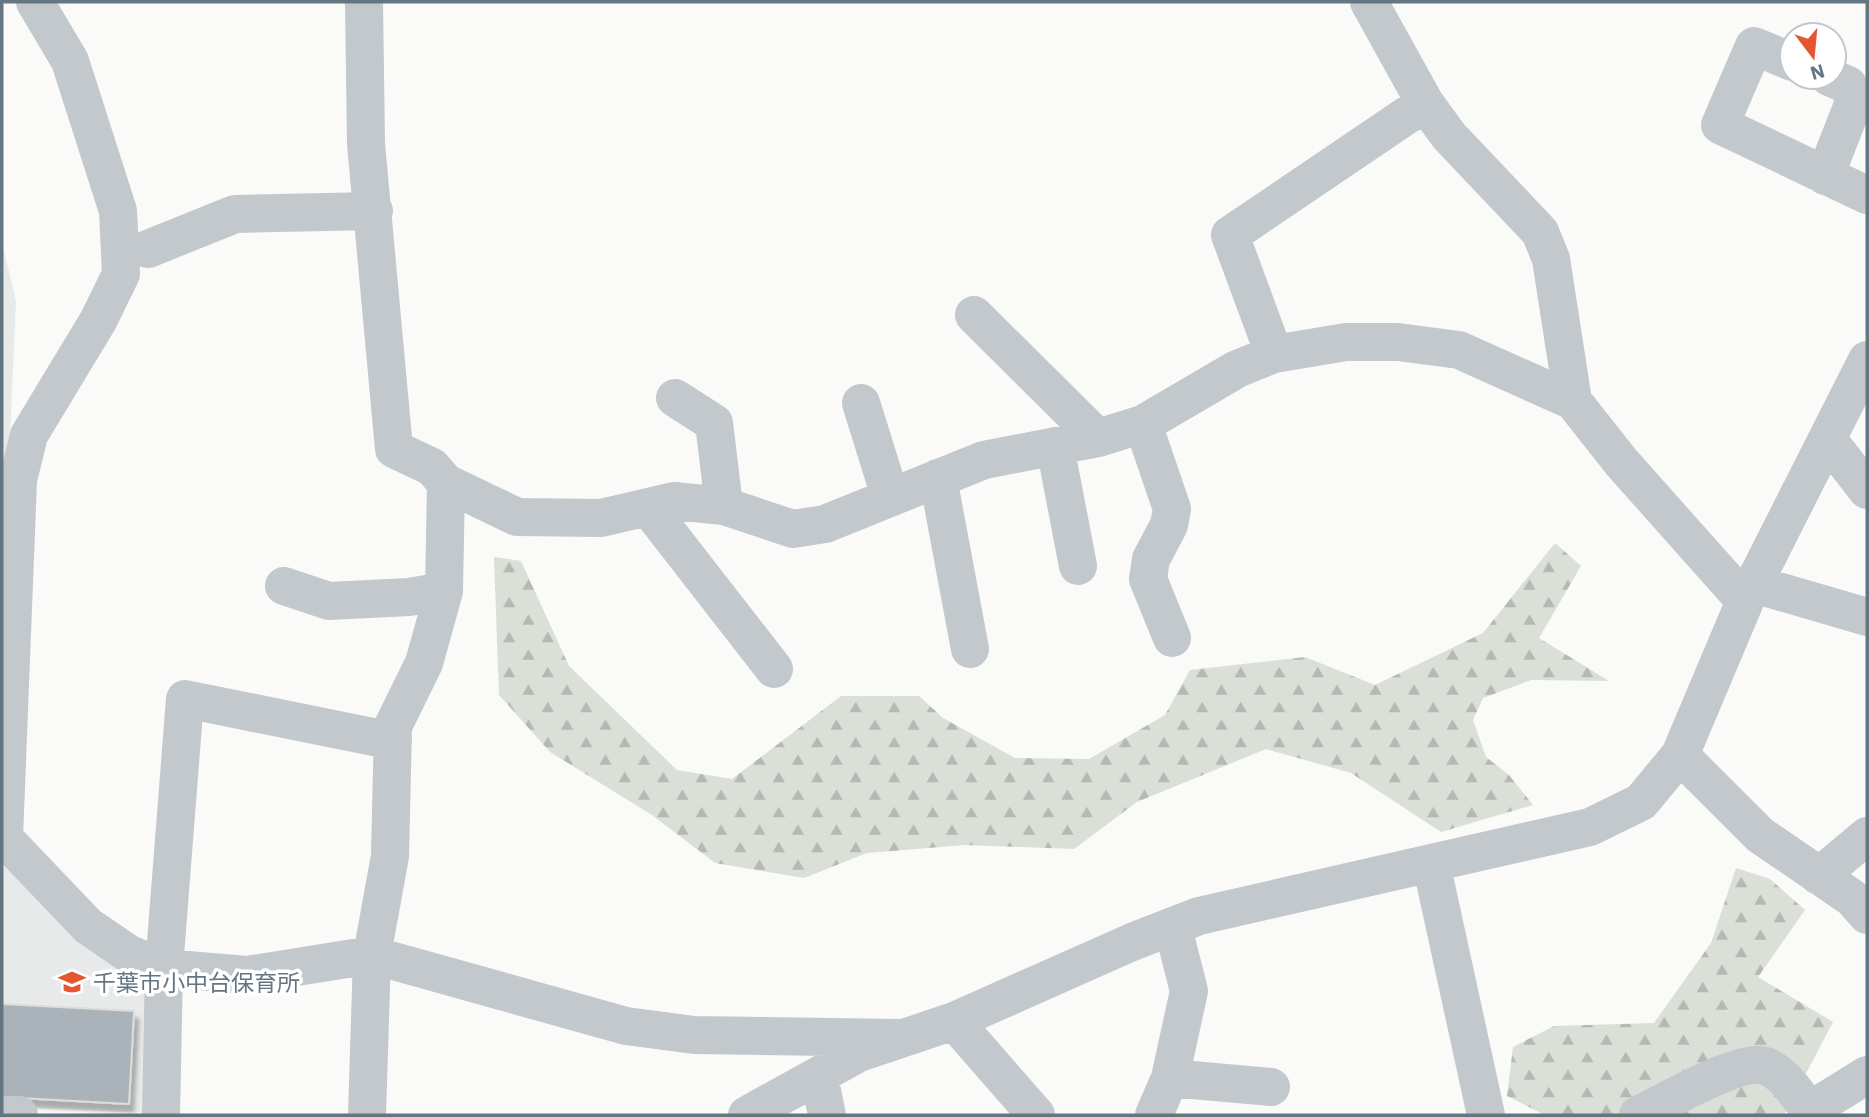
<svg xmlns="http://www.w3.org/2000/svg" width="1869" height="1117" viewBox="0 0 1869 1117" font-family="'IBM Plex Sans','Noto Sans JP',sans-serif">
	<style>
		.built { fill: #e8e9e9 }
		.forest { fill: url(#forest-firs) }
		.building { fill: #aab3b9; stroke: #dcdcda; stroke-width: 2; filter: url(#shadow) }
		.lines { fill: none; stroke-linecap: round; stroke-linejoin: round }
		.minor { stroke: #c3c8cc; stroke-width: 38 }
		.labels { text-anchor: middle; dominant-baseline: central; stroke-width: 7; stroke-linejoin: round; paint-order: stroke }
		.poi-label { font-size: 23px; fill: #657683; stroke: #fff; text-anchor: start }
	</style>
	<defs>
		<pattern id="forest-firs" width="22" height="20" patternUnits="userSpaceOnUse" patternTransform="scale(1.75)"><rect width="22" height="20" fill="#dadfd7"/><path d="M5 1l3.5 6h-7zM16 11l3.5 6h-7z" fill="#b4b9b4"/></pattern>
		<filter id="shadow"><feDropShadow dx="4.5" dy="8" stdDeviation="2" flood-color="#0004"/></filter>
	</defs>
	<rect width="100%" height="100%" fill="#fafaf8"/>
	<path class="built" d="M2 243 16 301 2 616Z
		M2 831 80 944 135 972 151 992 145 1113 2 1107Z"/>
	<path class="forest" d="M1555 543 1581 566 1539 638 1609 681 1531 680 1483 698 1473 720 1486 757 1509 775 1533 805 1441 832 1351 773 1266 749 1137 802 1074 849 965 845 867 853 804 878 715 863 652 815 550 752 499 695 494 557 521 561 569 666 677 770 732 779 841 696H919L943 718 1015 758 1089 759 1165 715 1190 670 1305 657 1375 685 1483 633Z
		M1736 868 1770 879 1805 910 1758 977 1833 1022 1784 1115H1545L1507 1096 1513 1047 1554 1026 1654 1023 1711 943Z"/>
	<path class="building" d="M2 1004 134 1011 129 1104 2 1097Z"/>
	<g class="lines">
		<path class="minor" d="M35 2 70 61 118 211 121 274 98 321 29 435 18 480 4 838 88 926 129 954 164 968 247 975 372 955 626 1026 694 1035 900 1038
			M364 2 366 144 394 449 432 467 446 483 517 517 601 518 674 501 724 506 793 529 825 524 984 460 1098 438 1143 424 1237 369 1274 354 1346 342H1398L1459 350 1573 401 1622 463 1745 601
			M1369 2 1425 103 1449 136 1540 232 1551 259 1573 401
			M1792 62 1754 46 1720 125 1867 195
			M1825 176 1854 102 1848 85 1829 77
			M148 249 235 214 374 211
			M974 315 1098 438
			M1274 354 1230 235 1425 103
			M675 398 714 423 724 506
			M861 403 890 496
			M1143 424 1172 509 1169 525 1151 559 1148 579 1172 638
			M1829 441 1867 490
			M1055 446 1078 566
			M938 478 970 649
			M648 507 774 669
			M1754 584 1867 617
			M284 586 329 601 409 597 444 591
			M1680 755 1760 835 1852 898 1867 915
			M1431 863 1486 1115
			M1819 876 1867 836
			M954 1021 1036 1115
			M819 1076 827 1115
			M1170 1078 1271 1087
			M1809 1111 1867 1075
			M2 1115H19
			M161 1115 164 968 185 699 393 741
			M367 1115 372 955 390 856 393 726 424 663 444 591 446 483
			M747 1115 859 1053 954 1021 1132 942 1199 916 1590 827 1641 802 1680 755 1745 601 1867 360
			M1154 1115 1170 1078 1189 991 1173 928
			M1638 1115C1664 1103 1744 1055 1768 1067 1786 1075 1801 1099 1812 1115"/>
	</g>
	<defs>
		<g id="school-bare" transform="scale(2.1)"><path d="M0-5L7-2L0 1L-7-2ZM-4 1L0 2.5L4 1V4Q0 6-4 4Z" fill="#e4572e" stroke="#fff" stroke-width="2.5" paint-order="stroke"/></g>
	</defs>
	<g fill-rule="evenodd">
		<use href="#school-bare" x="72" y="982"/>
	</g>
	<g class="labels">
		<g class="poi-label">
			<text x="93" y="982">千葉市小中台保育所</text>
		</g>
	</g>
	<rect width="1869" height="1117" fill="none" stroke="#657683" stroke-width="7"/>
	<g transform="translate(1813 56) rotate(164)"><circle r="33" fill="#ffffff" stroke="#c1c8cd" stroke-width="2"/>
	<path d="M0-5L12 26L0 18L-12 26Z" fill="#e4572e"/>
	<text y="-10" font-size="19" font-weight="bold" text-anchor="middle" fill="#657683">N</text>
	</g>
</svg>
